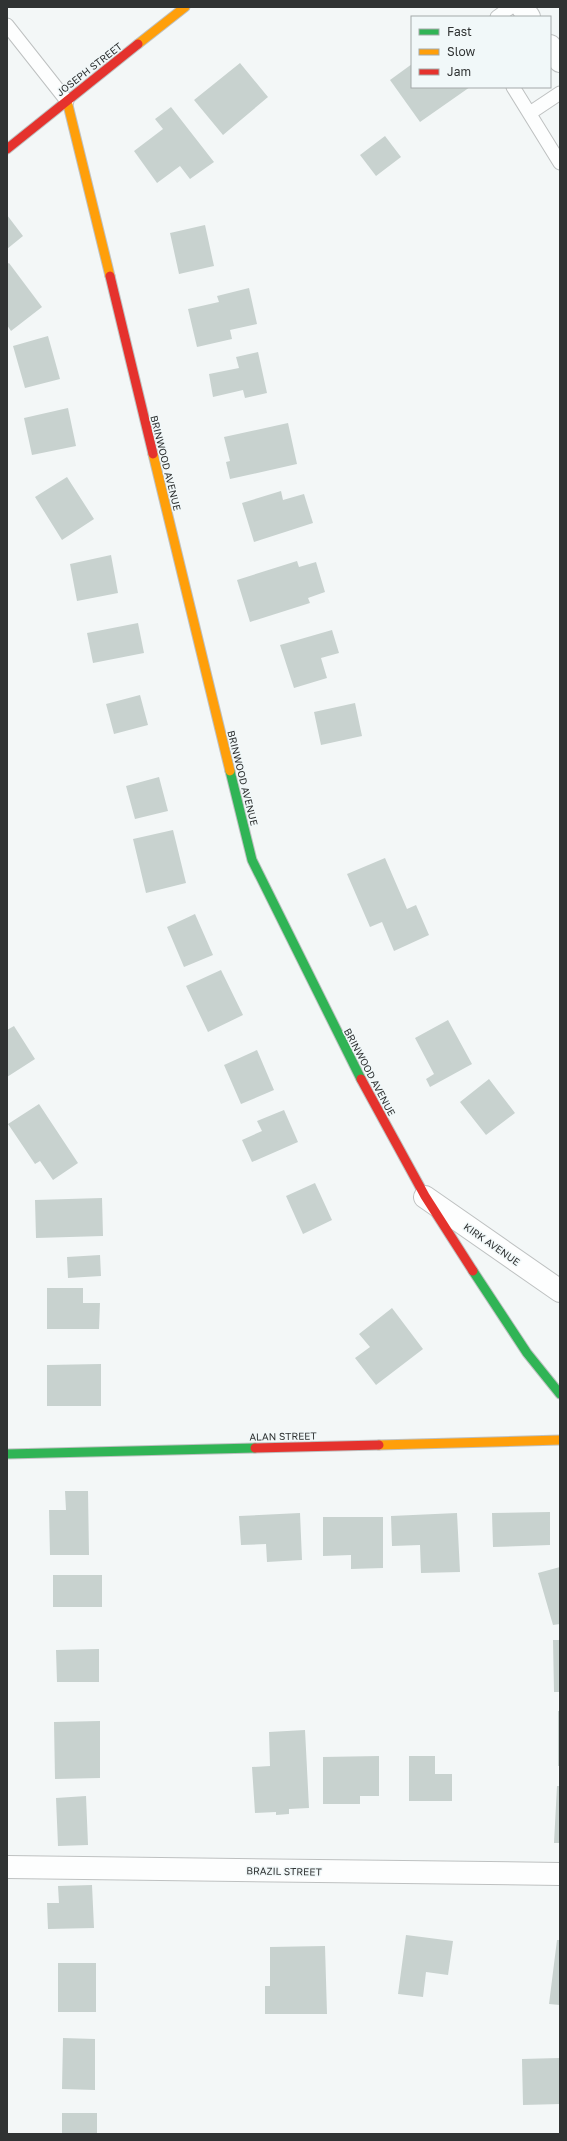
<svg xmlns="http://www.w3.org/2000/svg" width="567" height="2141" viewBox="0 0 567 2141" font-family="'Golos Text',sans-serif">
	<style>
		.building { fill: #c8d2cf }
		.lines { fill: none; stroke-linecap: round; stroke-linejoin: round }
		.lane-casing { stroke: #bec1c1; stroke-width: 15 }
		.street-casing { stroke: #bec1c1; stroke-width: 24 }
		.fast-casing { stroke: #bec1c1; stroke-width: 11 }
		.slow-casing { stroke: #bec1c1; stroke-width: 11 }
		.jam-casing { stroke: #bec1c1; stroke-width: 11 }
		.lane { stroke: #fdfefe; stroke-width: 13 }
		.street { stroke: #fdfefe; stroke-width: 22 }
		.fast { stroke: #30b455; stroke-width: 9 }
		.slow { stroke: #ff9f0a; stroke-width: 9 }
		.jam { stroke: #e5322d; stroke-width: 9 }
		.labels { text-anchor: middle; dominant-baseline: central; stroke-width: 3; stroke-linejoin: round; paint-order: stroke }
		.street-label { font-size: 10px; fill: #303333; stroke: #f1f8f9 }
	</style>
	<rect width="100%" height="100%" fill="#f3f7f7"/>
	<path class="building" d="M240 63 268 97 223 135 194 100Z
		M412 64V87H470L420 122 390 80Z
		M171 107 214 162 190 179 180 166 157 183 134 151 163 129 155 119Z
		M385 136 401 157 376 176 360 155Z
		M7 215 23 236 7 249Z
		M205 225 214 266 179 274 170 233Z
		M9 263 42 307 11 331 7 325V264Z
		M249 288 257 324 230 330 232 339 197 347 188 309 219 302 217 296Z
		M48 336 60 379 25 388 13 346Z
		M258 352 267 393 245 398 243 390 213 397 209 374 239 368 236 357Z
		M68 408 76 446 32 455 24 418Z
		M288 423 297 464 230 479 226 462 230 461 224 437Z
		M67 477 94 519 62 540 35 497Z
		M281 491 283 500 304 494 313 523 254 542 242 503Z
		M111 555 118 593 77 601 70 564Z
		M297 561 299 567 316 562 325 592 308 598 310 603 250 622 237 580Z
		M138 623 144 653 93 663 87 633Z
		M332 630 339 653 321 658 327 678 294 688 280 645Z
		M140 695 148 725 114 734 106 704Z
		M355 703 362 736 321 745 314 712Z
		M159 777 168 811 135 819 126 786Z
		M173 830 186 883 146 893 133 839Z
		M385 858 407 909 416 905 429 935 394 951 382 922 370 927 347 874Z
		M195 914 213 955 184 967 167 927Z
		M221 970 243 1015 208 1032 186 986Z
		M448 1020 472 1064 430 1087 426 1079 434 1074 415 1038Z
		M14 1026 35 1059 7 1077V1030Z
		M257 1050 274 1090 241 1104 224 1065Z
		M489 1079 515 1113 486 1135 460 1102Z
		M39 1104 78 1163 53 1180 40 1161 35 1164 8 1124Z
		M284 1110 298 1142 252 1162 242 1140 262 1131 257 1121Z
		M315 1183 332 1220 303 1234 286 1196Z
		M102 1198 103 1236 36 1238 35 1200Z
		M100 1255 101 1276 68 1278 67 1257Z
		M47 1288H83V1303H100L99 1329H47Z
		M392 1308 423 1349 376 1385 355 1358 370 1347 359 1334Z
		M101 1364V1406H47V1365Z
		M65 1491H88L89 1555H50L49 1510H66Z
		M550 1512V1545L493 1547 492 1513Z
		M300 1513 302 1560 267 1562 266 1544 241 1545 239 1516Z
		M457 1513 460 1572 421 1573 420 1545 392 1546 391 1516Z
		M323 1517H383V1568L351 1569V1555L323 1556Z
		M560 1567V1624L553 1625 538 1573Z
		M53 1575H102V1607H53Z
		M553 1640H560V1692H554Z
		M99 1649V1682H57L56 1650Z
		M558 1711H560V1766H558Z
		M100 1721V1778L55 1779 54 1722Z
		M305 1730 309 1808 289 1809V1814L276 1815V1812L255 1813 252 1767 270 1766 269 1732Z
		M379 1756V1796H360V1804H323V1757Z
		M409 1756H435V1774H452V1801H409Z
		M557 1786H560V1843H554Z
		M86 1796 88 1845 58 1846 56 1798Z
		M92 1885 94 1928 48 1929 47 1903H59L58 1886Z
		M406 1935 453 1941 448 1975 426 1972 423 1997 398 1994Z
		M557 1940H560V2005L549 2004Z
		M325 1946 327 2014H265V1986H270V1947Z
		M58 1963H96V2012H58Z
		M63 2038 95 2039V2090L62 2089Z
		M559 2058 560 2104 523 2105 522 2059Z
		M62 2113H97V2134H62Z"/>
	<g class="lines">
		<g class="lane-casing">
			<path id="lane" d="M497 17 511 7
				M7 25 67 101
				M513 87 560 163
				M530 113 560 93"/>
		</g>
		<g class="street-casing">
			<path id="street" d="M522 7 529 17
				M550 46 560 61
				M425 1197 560 1291
				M7 1867 560 1874"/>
		</g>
		<g class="fast-casing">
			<path id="fast" d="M230 771 252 860 361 1079
				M473 1271 527 1353 560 1394
				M7 1454 255 1448"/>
		</g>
		<g class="slow-casing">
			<path id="slow" d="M138 44 185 7
				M67 101 110 276
				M153 454 230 771
				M379 1445 560 1440"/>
		</g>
		<g class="jam-casing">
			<path id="jam" d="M7 149 138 44
				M110 276 153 454
				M361 1079 425 1196 473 1271
				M255 1448 379 1445"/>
		</g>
		<use href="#lane" class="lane"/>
		<use href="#street" class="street"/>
		<use href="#fast" class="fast"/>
		<use href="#slow" class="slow"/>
		<use href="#jam" class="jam"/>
	</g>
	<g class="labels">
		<g class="street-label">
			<text transform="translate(89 69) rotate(-38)">JOSEPH STREET</text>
			<text transform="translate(166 463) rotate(76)">BRINWOOD AVENUE</text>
			<text transform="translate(243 778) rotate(76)">BRINWOOD AVENUE</text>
			<text transform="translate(370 1072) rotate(62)">BRINWOOD AVENUE</text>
			<text transform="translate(492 1244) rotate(35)">KIRK AVENUE</text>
			<text transform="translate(283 1436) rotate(-1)">ALAN STREET</text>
			<text transform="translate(284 1871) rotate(1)">BRAZIL STREET</text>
		</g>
	</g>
	<rect width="567" height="2141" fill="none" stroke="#303333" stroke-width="16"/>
	<rect x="411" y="16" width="140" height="72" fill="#f1f8f9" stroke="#a4a9aa"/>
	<rect x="419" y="29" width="20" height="6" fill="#30b455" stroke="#a4a9aa"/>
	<text x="447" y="36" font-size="12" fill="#303333">Fast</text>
	<rect x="419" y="49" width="20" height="6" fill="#ff9f0a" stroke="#a4a9aa"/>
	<text x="447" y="56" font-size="12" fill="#303333">Slow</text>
	<rect x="419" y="69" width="20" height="6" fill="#e5322d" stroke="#a4a9aa"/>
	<text x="447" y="76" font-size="12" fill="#303333">Jam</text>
</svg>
